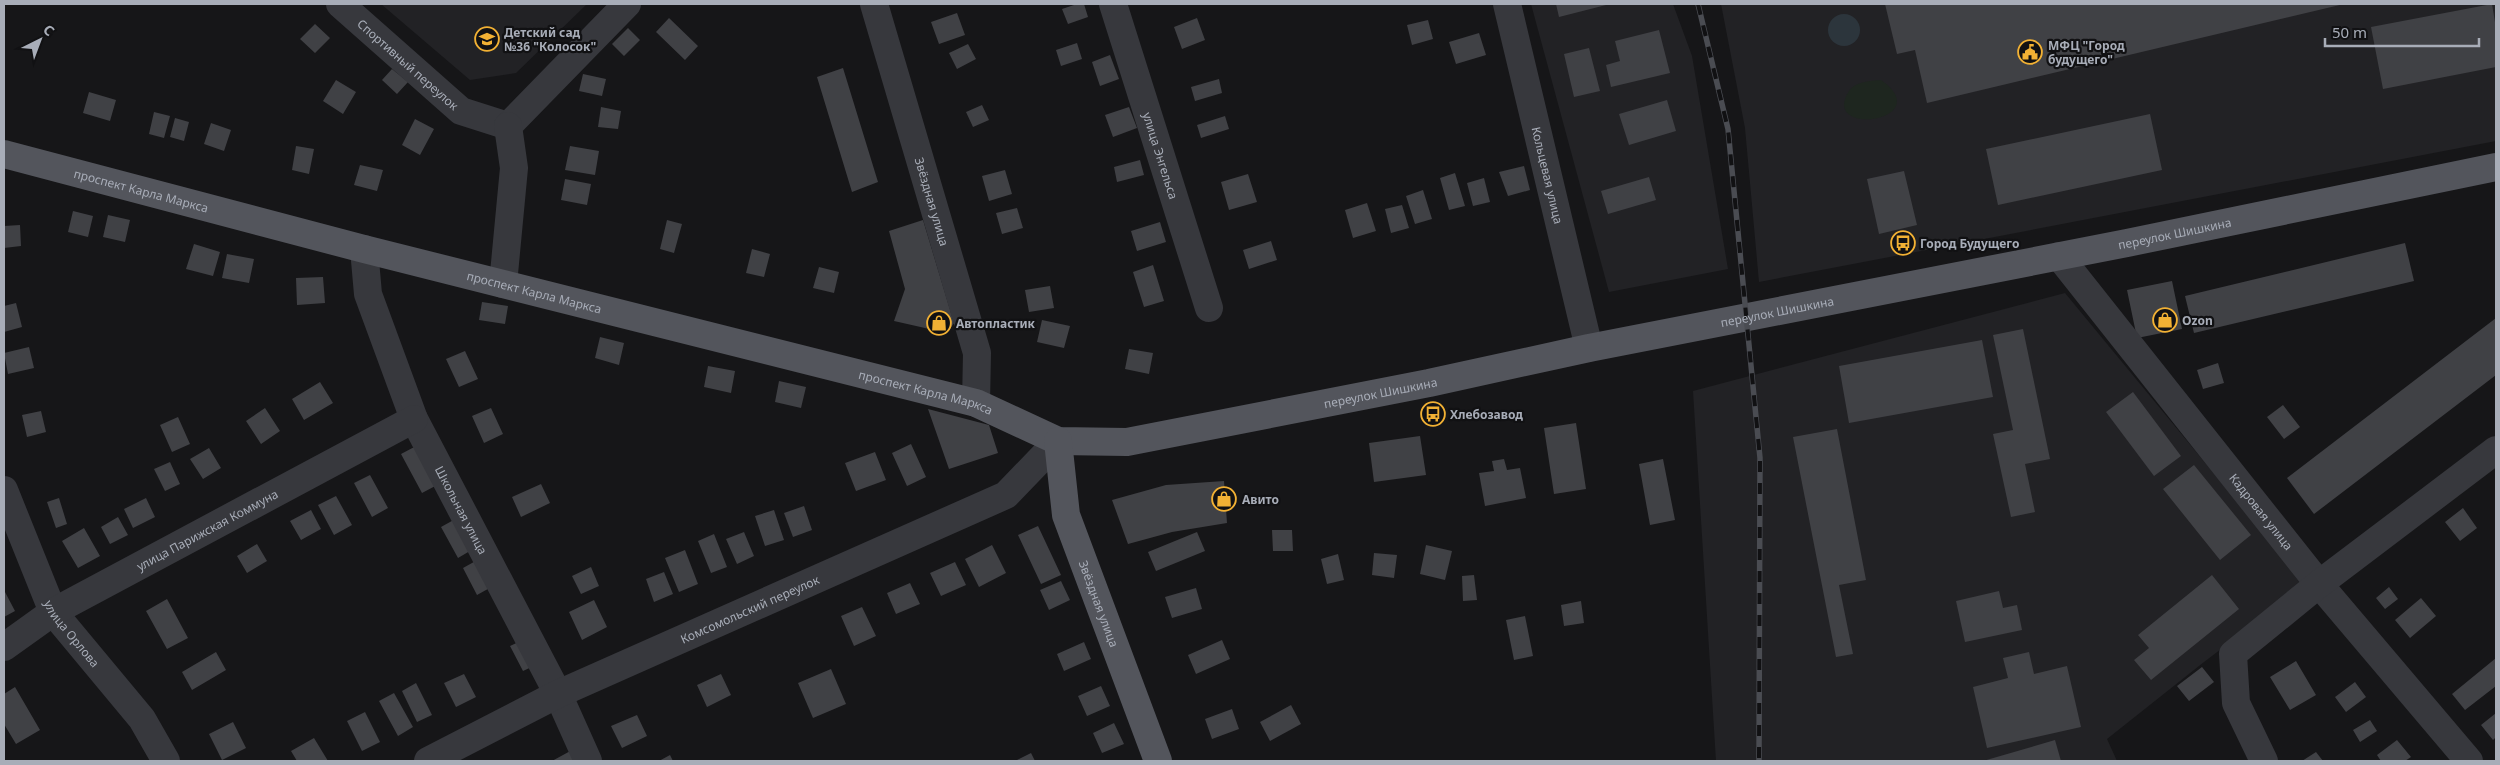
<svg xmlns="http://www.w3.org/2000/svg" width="2500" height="765" viewBox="0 0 2500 765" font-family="'Noto Sans',sans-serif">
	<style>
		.built { fill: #222225 }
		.green { fill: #1e261f }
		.water { fill: #2c353c }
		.building { fill: #404145 }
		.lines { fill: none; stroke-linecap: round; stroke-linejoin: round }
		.minor { stroke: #37383d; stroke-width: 28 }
		.major { stroke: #53555c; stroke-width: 28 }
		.rail-casing { stroke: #4a4c52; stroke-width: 5.5 }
		.rail { stroke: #111113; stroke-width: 4; stroke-dasharray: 11; stroke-linecap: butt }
		.labels { text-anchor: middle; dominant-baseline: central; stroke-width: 4.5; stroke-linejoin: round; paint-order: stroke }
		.poi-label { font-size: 12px; font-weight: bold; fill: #a8adb8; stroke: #111113; text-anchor: start }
		.street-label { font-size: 12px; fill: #a8adb8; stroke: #111113 }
	</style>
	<rect width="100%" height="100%" fill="#161618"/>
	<path class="built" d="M381 4H587L516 73 470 80Z
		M1531 4H1673L1692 56 1728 269 1609 292Z
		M1721 4H2496V141L1759 282 1745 128Z
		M2065 293 2306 585 2204 662 2107 739 2117 761H1716L1693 391Z"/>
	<path class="green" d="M1881 80C1939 121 1819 138 1849 91 1856 81 1871 81 1881 80Z"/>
	<path class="water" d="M1828 30a16 16 0 1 1 32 0a16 16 0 1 1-32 0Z"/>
	<path class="building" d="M1077 4H1084L1088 17 1068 24 1062 9Z
		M1556 4H1610L1559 17Z
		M1885 4H2344L1927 103 1915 50 1897 54Z
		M2492 4 2496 28V67L2383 89 2371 27Z
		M957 13 965 35 939 44 931 22Z
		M669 18 698 46 685 60 656 32Z
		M1197 18 1205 40 1182 49 1174 27Z
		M1428 20 1433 39 1412 45 1407 25Z
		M315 24 330 38 315 53 300 39Z
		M628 28 640 40 624 56 612 44Z
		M1659 30 1670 73 1611 87 1606 65 1620 61 1615 41Z
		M1479 33 1486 55 1456 64 1449 42Z
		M1077 43 1082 59 1061 66 1056 50Z
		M968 44 976 59 957 69 949 53Z
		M1589 48 1600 91 1574 97 1564 54Z
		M1110 55 1119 79 1100 86 1092 62Z
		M843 68 878 182 852 192 817 77Z
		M392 69 408 82 397 94 382 80Z
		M583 74 606 79 602 96 579 91Z
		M1219 79 1222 93 1195 101 1191 87Z
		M336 80 356 92 343 114 323 101Z
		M89 92 116 100 110 121 83 113Z
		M1667 100 1676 131 1629 145 1619 114Z
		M982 105 989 120 973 127 966 112Z
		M601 107 621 111 618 129 598 127Z
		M1129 107 1137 128 1113 137 1105 115Z
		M154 112 170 116 164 138 149 134Z
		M2150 114 2162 170 1998 205 1986 149Z
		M1225 116 1229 129 1201 138 1197 125Z
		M175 118 189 122 184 141 170 137Z
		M415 119 434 129 420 155 402 145Z
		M211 123 231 130 224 151 204 144Z
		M296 146 314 149 309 174 292 170Z
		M570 146 599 151 595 175 565 170Z
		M1140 160 1144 175 1117 182 1114 167Z
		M360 165 383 170 377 191 354 185Z
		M1524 166 1530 190 1508 196 1499 172Z
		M1005 170 1012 194 989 201 982 176Z
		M1904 171 1917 225 1879 234 1867 179Z
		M1455 173 1465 206 1449 210 1440 178Z
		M1248 174 1257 202 1229 210 1221 182Z
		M1649 177 1656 200 1608 214 1601 191Z
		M1484 178 1490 202 1473 206 1467 183Z
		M565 179 591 184 587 205 561 200Z
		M1423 190 1432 219 1415 224 1406 196Z
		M1367 203 1376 231 1353 238 1345 210Z
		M1402 205 1409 228 1391 233 1385 209Z
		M1017 208 1023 228 1002 234 996 213Z
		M73 211 93 216 88 237 68 232Z
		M108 215 130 220 125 242 103 237Z
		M667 220 682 224 674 253 660 249Z
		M923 220 954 323 947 333 894 321 905 289 889 231Z
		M1160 222 1166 242 1137 251 1131 231Z
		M20 225 21 246 4 248V226Z
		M1271 241 1277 260 1249 269 1243 250Z
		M2405 243 2414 281 2194 333 2185 296Z
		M194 244 220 252 213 276 186 269Z
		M752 249 770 254 764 277 746 273Z
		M227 254 254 259 249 283 222 278Z
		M1153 265 1164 301 1144 307 1133 272Z
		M819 267 839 272 834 293 813 288Z
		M323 277 325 303 297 305 296 278Z
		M2172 281 2182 329 2137 338 2127 290Z
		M1050 286 1054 308 1029 312 1025 290Z
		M482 302 508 306 505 324 479 320Z
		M16 303 22 327 4 332V306Z
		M2496 318V375L2314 514 2287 478Z
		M1042 320 1070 326 1064 348 1037 342Z
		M2023 329 2050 459 2025 464 2035 512 2011 517 1993 434 2013 430 1993 335Z
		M600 337 624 343 619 365 595 358Z
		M1982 340 1993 397 1849 423 1839 366Z
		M29 347 34 368 8 374 4 353Z
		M1129 349 1153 353 1149 374 1125 369Z
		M465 351 478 379 459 387 446 359Z
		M2218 363 2224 383 2203 389 2197 370Z
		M708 366 735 371 731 393 704 387Z
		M779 381 806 387 801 408 775 402Z
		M320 382 333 403 304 420 292 399Z
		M2133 392 2181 456 2154 476 2106 412Z
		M2283 405 2300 427 2284 439 2267 417Z
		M265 408 280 431 261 444 246 421Z
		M491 408 503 434 484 443 472 416Z
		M928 409 989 425 998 453 949 469Z
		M41 411 46 432 27 437 22 415Z
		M178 417 190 444 172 452 160 425Z
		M1576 423 1586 489 1554 494 1544 428Z
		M1837 429 1866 580 1839 585 1853 654 1836 657 1793 437Z
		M1420 436 1426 475 1374 482 1369 443Z
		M911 444 926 477 907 486 892 453Z
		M418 445 439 484 422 493 401 454Z
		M209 448 221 468 203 479 190 459Z
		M875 452 886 480 856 491 845 463Z
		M1504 459 1507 470 1520 468 1526 498 1485 506 1479 473 1494 471 1492 461Z
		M1663 459 1675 520 1650 525 1639 464Z
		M170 462 180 484 165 491 154 469Z
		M2194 465 2251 535 2220 560 2163 489Z
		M370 475 388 508 372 517 354 483Z
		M1224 481 1227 523 1172 532 1128 544 1112 500 1166 485Z
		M541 484 550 503 521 517 512 497Z
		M336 496 352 525 334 535 318 505Z
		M59 498 67 524 56 528 47 502Z
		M146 498 155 517 133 528 124 509Z
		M804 506 812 530 793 537 784 513Z
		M2463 508 2477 528 2460 541 2445 522Z
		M311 510 321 529 301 540 290 521Z
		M774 510 784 540 765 546 755 516Z
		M118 517 128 535 110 544 101 527Z
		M459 517 475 548 458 558 441 527Z
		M1038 526 1061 575 1041 584 1018 535Z
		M84 528 100 556 78 568 62 541Z
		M1272 530H1292L1293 551H1273Z
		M744 532 754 556 737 564 726 539Z
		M1197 532 1205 551 1156 571 1148 552Z
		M714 534 727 567 711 573 698 541Z
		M257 544 267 561 247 573 237 556Z
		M992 545 1006 573 979 587 965 559Z
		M1426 545 1452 551 1445 580 1420 574Z
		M685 550 698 584 679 592 665 558Z
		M1374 553 1397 555 1394 578 1372 575Z
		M1338 554 1344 580 1327 584 1321 559Z
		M481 558 495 585 477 595 463 568Z
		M955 562 966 585 941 596 930 573Z
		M591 567 599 586 581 594 572 576Z
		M664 572 673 594 654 602 646 579Z
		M1474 575 1477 600 1463 601 1462 576Z
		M2212 575 2239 609 2151 680 2134 660 2149 648 2138 635Z
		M1061 581 1070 600 1049 610 1040 590Z
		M910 583 920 604 896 614 887 593Z
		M2389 587 2398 599 2385 609 2376 598Z
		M1196 588 1202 609 1172 618 1165 597Z
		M1999 591 2003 608 2017 605 2022 630 1965 642 1956 601Z
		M5 592 15 611 4 617V593Z
		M2421 598 2436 616 2410 638 2395 620Z
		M167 599 188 638 167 649 146 611Z
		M594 600 607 627 582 640 569 612Z
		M1581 601 1584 623 1564 626 1561 605Z
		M862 607 876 636 854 646 841 616Z
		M1525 616 1533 656 1514 660 1506 620Z
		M525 639 538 664 523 671 510 646Z
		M1222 640 1230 659 1196 674 1188 655Z
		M1084 642 1091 659 1064 671 1057 654Z
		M216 652 226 670 192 690 182 672Z
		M2029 652 2034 674 2067 666 2081 727 1987 748 1973 687 2008 678 2003 658Z
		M2496 658V686L2465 710 2452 694Z
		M2296 661 2316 695 2290 710 2270 677Z
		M2202 667 2214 682 2189 701 2177 686Z
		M831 669 846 704 813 718 798 683Z
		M464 674 476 697 456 707 444 683Z
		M721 674 731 695 707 707 697 685Z
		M2355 682 2366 697 2346 712 2335 697Z
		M416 683 432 715 417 722 402 691Z
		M1101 686 1110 706 1087 716 1078 696Z
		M15 687 40 730 16 744 4 724V694Z
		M394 693 413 727 398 736 379 701Z
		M1291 705 1301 724 1270 741 1260 722Z
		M1232 709 1239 729 1212 739 1205 719Z
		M365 712 380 742 362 751 347 721Z
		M2496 713V737L2493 740 2481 725Z
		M637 715 647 736 622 748 611 726Z
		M2370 720 2377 731 2360 742 2353 730Z
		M233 722 246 748 222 760 209 734Z
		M1114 723 1124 744 1102 753 1093 733Z
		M314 738 328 761H297L291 751Z
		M2055 740 2061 761H1983Z
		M2397 740 2411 757 2405 761H2381L2377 755Z
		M574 749 580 761H552Z
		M2316 752 2323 761H2302Z
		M1031 753 1035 761H1015Z
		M670 755 673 761H659Z"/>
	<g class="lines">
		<g class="minor">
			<path id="s1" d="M340 4 461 111 508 126"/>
			<path id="s2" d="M874 4 977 353 976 403"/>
			<path id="s3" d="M1113 4 1209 308"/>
			<path id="s4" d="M1507 4 1589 348"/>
			<path d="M508 126 627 4"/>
			<path id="s5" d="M364 249 368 294 414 419 558 694 588 761"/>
			<path id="s6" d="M2059 256 2319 584 2469 761"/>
			<path d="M503 284 514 168 508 126"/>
			<path id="s7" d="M4 490 53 612 142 719 166 761"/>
			<path id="s8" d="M4 647 53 612 414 419"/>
			<path id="s9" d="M428 761 558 694 1006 495 1058 441"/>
			<path d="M2264 761 2236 703 2233 654 2319 584 2496 450"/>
		</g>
		<g class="major">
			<path id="s10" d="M4 154 364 249 976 403 1058 441 1127 442 1429 383 1589 348 2127 243 2496 167"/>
			<path id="s11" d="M1058 441 1066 515 1158 761"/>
		</g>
		<g class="rail-casing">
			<path id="rail" d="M1698 4 1728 129 1760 458 1759 761"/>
		</g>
		<use href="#rail" class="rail"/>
	</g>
	<defs>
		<g id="school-ring" transform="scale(1.25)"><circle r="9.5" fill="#111113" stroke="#f2b134" stroke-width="1.5"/><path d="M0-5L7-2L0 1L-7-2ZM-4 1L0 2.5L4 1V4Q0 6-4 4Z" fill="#f2b134"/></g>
		<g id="civic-ring" transform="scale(1.25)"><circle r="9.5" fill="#111113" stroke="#f2b134" stroke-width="1.5"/><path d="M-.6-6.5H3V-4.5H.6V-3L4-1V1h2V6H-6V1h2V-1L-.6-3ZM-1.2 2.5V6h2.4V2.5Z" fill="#f2b134"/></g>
		<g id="bus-ring" transform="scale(1.25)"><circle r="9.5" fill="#111113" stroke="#f2b134" stroke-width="1.5"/><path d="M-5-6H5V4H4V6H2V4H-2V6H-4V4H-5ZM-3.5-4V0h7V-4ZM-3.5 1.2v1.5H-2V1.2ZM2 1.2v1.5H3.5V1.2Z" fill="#f2b134"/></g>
		<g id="shop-ring" transform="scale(1.25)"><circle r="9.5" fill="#111113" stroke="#f2b134" stroke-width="1.5"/><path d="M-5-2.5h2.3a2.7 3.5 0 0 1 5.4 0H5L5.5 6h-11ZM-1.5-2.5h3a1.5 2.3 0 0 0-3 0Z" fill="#f2b134"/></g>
	</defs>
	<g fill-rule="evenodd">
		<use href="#school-ring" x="487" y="39"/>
		<use href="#civic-ring" x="2030" y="52"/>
		<use href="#bus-ring" x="1903" y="243"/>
		<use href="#shop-ring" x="2165" y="320"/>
		<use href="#shop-ring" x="939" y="323"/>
		<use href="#bus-ring" x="1433" y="414"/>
		<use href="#shop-ring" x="1224" y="499"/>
	</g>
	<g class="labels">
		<g class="poi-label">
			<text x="504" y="32">Детский сад<tspan x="504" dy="14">№36 "Колосок"</tspan></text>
			<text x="2048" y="45">МФЦ "Город<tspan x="2048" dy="14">будущего"</tspan></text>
			<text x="1920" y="243">Город Будущего</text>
			<text x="2182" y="320">Ozon</text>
			<text x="956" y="323">Автопластик</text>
			<text x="1450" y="414">Хлебозавод</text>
			<text x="1242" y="499">Авито</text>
		</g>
		<g class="street-label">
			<text stroke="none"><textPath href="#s1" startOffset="91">Спортивный переулок</textPath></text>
			<text stroke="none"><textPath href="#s3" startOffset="159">улица Энгельса</textPath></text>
			<text stroke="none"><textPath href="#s4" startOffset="176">Кольцевая улица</textPath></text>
			<text stroke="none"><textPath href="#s10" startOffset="142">проспект Карла Маркса</textPath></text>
			<text stroke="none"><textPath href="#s2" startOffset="206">Звёздная улица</textPath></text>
			<text stroke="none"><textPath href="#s10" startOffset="2231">переулок Шишкина</textPath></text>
			<text stroke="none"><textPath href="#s10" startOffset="548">проспект Карла Маркса</textPath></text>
			<text stroke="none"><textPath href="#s10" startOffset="1826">переулок Шишкина</textPath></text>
			<text stroke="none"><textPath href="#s10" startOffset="952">проспект Карла Маркса</textPath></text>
			<text stroke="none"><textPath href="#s10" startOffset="1421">переулок Шишкина</textPath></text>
			<text stroke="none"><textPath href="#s5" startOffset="281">Школьная улица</textPath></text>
			<text stroke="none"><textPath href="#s6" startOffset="326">Кадровая улица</textPath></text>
			<text stroke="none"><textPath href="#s8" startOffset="235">улица Парижская Коммуна</textPath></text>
			<text stroke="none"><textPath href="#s11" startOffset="169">Звёздная улица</textPath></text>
			<text stroke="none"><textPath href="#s9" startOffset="356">Комсомольский переулок</textPath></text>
			<text stroke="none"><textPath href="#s7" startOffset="160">улица Орлова</textPath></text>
		</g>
	</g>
	<rect width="2500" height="765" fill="none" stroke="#a8adb8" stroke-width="10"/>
	<g transform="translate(40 40) rotate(42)" stroke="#111113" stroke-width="4" paint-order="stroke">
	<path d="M0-4L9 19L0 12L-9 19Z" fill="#a8adb8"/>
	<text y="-8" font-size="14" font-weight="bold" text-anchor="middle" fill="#a8adb8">С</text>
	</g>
	<path d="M2325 38v8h154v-8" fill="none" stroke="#a8adb8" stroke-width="2.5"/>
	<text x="2332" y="38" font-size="15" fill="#a8adb8" stroke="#111113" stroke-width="4" paint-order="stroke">50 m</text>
</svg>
